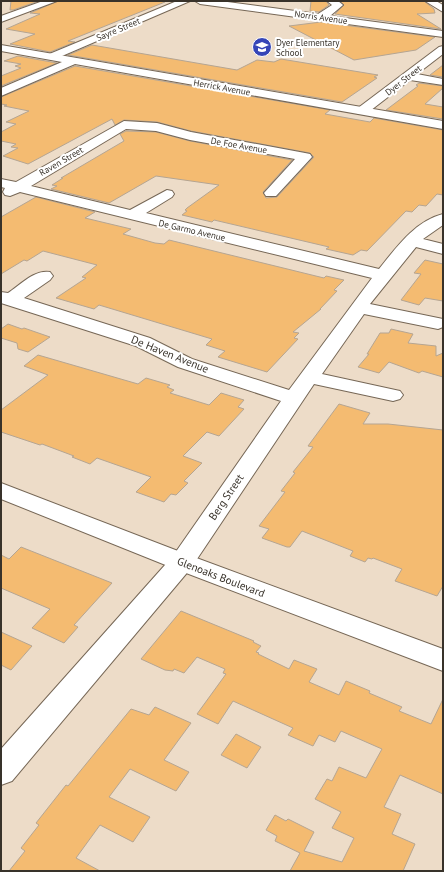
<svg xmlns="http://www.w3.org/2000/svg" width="444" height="872" viewBox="0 0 444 872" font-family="'PT Sans',sans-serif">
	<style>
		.building { fill: #f4bb71; stroke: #b5a592 }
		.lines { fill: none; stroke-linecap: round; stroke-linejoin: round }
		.minor-casing { stroke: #766756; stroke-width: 2 }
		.tertiary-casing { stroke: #766756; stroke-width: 2 }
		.secondary-casing { stroke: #766756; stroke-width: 2 }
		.minor { fill: #fff; fill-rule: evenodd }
		.tertiary { fill: #fff; fill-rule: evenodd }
		.secondary { fill: #fff; fill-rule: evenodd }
		.labels { text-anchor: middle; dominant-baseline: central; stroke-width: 4; stroke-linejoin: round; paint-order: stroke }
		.far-street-label { font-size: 9px; fill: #38322a; stroke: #fff }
		.far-poi-label { font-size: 9px; fill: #38322a; stroke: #fff; text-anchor: start }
		.street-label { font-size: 11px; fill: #38322a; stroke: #fff }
	</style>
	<rect width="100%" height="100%" fill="#eddcc8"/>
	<path class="building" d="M11 1H39L13 10H10Z
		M58 1H165V2L68 41 75 42 50 52 10 44 35 34 6 29 40 14 30 13Z
		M311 1H326L329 5 319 12 310 11Z
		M340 1H424L434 9 435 13 417 14 441 29 335 14 344 5Z
		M321 22 435 37 416 50 354 60 289 26Z
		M92 45 237 70 257 60 274 62 281 59 378 75 374 77 377 78 342 102 68 55Z
		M18 56 57 63 1 86V76L21 68 15 66 21 64 4 61Z
		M443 65V77L430 75Z
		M75 66 330 110 325 114 370 122 374 118 443 130V195L437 194 426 206 419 205 412 212 406 211 367 251 361 250 353 255 326 249 329 247 214 220 212 222 182 215 187 211 185 210 187 208 219 185 156 176 109 203 51 189 57 186 52 185 63 178H61L124 141 120 134 126 131 156 132 190 141 292 160 263 192 266 198 277 197 314 157 310 153 191 131 157 122 124 120 115 125 112 119 28 164 3 156 18 148 11 147 16 144 1 141V132L16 124 6 122 29 111 4 106 7 105 1 104V97Z
		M419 83 443 86V88L425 104 443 107V119L386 110 418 86 416 85Z
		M36 197 95 212 85 218 131 229 123 234 155 243 164 244 169 240 324 278 326 276 344 280 334 290 337 291 320 309H321L293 332 299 333 294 338 298 339 267 372 218 357 225 351 206 345 212 339 99 305 94 309 56 298 86 278 82 277 97 265 43 251 27 261 24 260 1 274V217Z
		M425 260 443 264V301L425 298 419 305 401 300 421 274 414 273Z
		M8 324 22 329 24 328 50 337 28 352 18 349 17 343 1 338V329Z
		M391 329 413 334 408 343 436 346V356L443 353V377L422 371 419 373 389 362 379 373 358 367 369 354H367L380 333H389Z
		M38 355 138 384 146 378 170 385 167 387 174 390 170 393 209 405 221 393 244 400 238 407 244 409 219 436 207 432 183 456 202 463 184 481 188 483 176 495 171 494 164 502 136 492 151 477 97 458 90 464 72 457 74 456 42 444 40 445 1 432V410L48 375 24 366Z
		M339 404 370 413 363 424H388L443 430V586L437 596 395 581 402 569 373 558 372 559 368 558 365 562 350 556 353 551 302 531 290 547H287L262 538 269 529 259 526 285 492 281 491 295 473 293 472 313 447 308 446Z
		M21 547 112 583 74 625 78 627 64 643 32 628 50 609 1 588V555L9 559Z
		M181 611 254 641 253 642 261 646 256 652 259 653 258 654 289 669 294 660 317 669 309 682 339 695 346 681 370 691 369 693 402 707 399 711 431 724 443 699V794L400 775 384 807 401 814 392 834 415 844 403 871H290L300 853 275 841 277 836 266 830 275 815 286 821 288 819 314 832 304 851 342 862 354 838 332 828 341 812 315 799 327 779 332 781 339 767 366 778 382 749 341 731 335 742 319 735 313 746 288 735 293 728 233 701 218 724 197 714 226 674 223 673 225 669 197 657 184 673 174 669 173 671 165 670 141 659Z
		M1 632 32 646 11 670 1 665Z
		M155 707 191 723 164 760 189 772 176 791 130 769 109 797 150 817 133 842 100 825 76 858 100 871H9L25 851 21 848 39 825 36 823 66 785 68 786 131 709 149 715Z
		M236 734 261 747 247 768 221 755Z"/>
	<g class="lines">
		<g class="minor-casing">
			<path id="minor" d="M43 1H57L1 22V16Z
				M177 1H190L55 59H47L46 57 47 55Z
				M195 1H220L318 14 332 5 327 1H338L343 5 330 16 443 31V37L200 4Z
				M425 1H436L443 5V12Z
				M443 46V54L417 74 443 79V85L410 80 366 114H358L356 111 358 108 439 47Z
				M124 121 157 123 191 132 305 153 310 154 312 157 276 196H266L264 193 295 159 190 140 156 131 126 129 31 186 130 210 167 190 172 191 174 194 172 197 146 213 379 269C396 248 415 221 443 214V225L423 239 443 244V254L416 247 370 304 443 319V327L438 329 364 314 322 374 400 391 403 395 400 399 393 401 314 384 191 568 12 781 1 785V749L173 556 281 401 178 367 136 346 1 303V292L8 293C20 285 35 269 50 272L53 276 50 280 24 298 150 338 192 359 289 390 372 278 20 192 10 196 5 195 3 192 5 188 1 187V179L16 182Z"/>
		</g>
		<g class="tertiary-casing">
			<path id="tertiary" d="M1 45 443 121V129L75 64 1 96V88L62 62 1 51Z"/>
		</g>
		<g class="secondary-casing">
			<path id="secondary" d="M1 483 191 556 443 649V671L173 568 1 499Z"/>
		</g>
		<use href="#minor" class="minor"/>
		<use href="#tertiary" class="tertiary"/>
		<use href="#secondary" class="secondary"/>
	</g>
	<defs>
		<g id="school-disc" transform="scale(1)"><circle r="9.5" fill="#3545b7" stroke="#fff"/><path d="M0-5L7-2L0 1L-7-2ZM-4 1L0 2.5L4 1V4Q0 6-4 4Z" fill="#fff"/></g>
	</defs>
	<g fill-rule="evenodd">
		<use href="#school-disc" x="262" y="47"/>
	</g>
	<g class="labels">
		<g class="far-street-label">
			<text transform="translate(321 17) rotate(8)">Norris Avenue</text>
			<text transform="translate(118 29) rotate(-23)">Sayre Street</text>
			<text transform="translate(403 80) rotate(-38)">Dyer Street</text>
			<text transform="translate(222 87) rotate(10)">Herrick Avenue</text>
			<text transform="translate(239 145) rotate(10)">De Foe Avenue</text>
			<text transform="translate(61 161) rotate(-30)">Raven Street</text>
			<text transform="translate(192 230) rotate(13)">De Garmo Avenue</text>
		</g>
		<g class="far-poi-label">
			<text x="276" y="42">Dyer Elementary<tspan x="276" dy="10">School</tspan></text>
		</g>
		<g class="street-label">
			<text transform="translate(170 354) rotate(22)">De Haven Avenue</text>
			<text transform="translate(226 497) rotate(-56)">Berg Street</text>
			<text transform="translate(221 577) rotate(21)">Glenoaks Boulevard</text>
		</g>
	</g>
	<rect width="444" height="872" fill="none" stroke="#38322a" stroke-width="4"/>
</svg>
